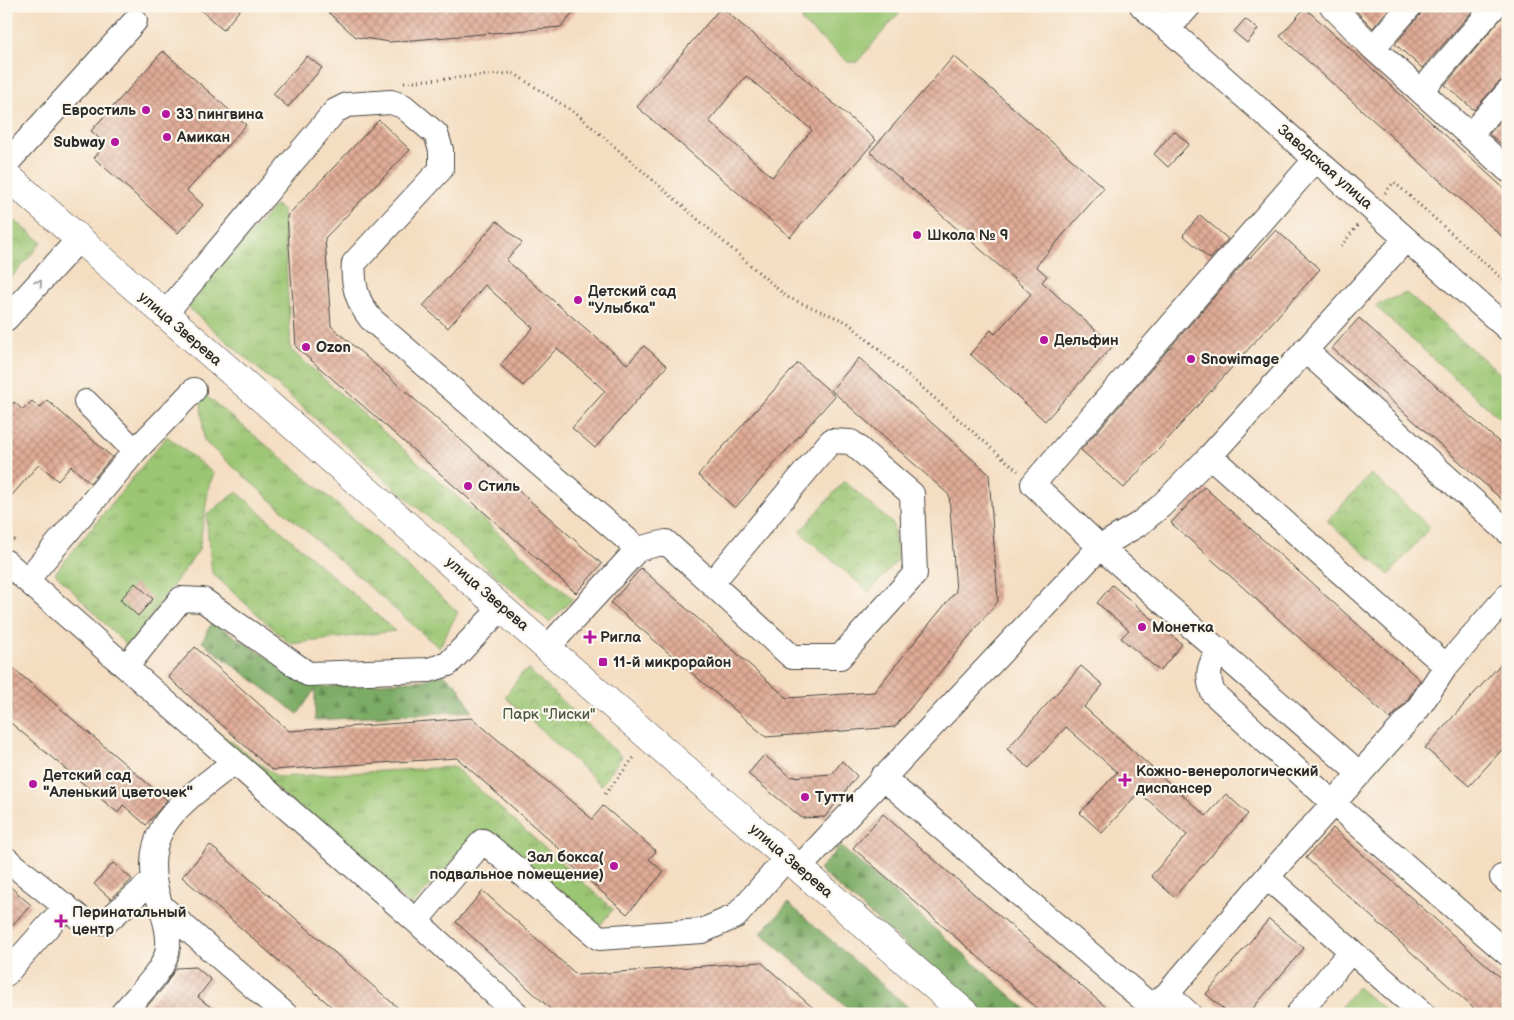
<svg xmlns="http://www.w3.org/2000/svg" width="1514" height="1020" viewBox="0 0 1514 1020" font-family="'Balsamiq Sans',sans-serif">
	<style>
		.grass { fill: url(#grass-tufts); stroke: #63784f }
		.forest { fill: url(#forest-firs); stroke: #546b48 }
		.park { fill: url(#park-crowns); stroke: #63784f }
		.pitch { fill: #9bc673; stroke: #63784f }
		.building { fill: url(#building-cross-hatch); fill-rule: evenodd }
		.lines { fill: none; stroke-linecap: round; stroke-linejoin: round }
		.minor-casing { stroke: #494642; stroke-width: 26 }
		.major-casing { stroke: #494642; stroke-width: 29 }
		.path { stroke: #494642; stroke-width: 3; stroke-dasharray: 1 4; stroke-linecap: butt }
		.minor { stroke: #fff; stroke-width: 24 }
		.major { stroke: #fff; stroke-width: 28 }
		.oneway { stroke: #a0a0a0 }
		.poi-dot { fill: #b5179e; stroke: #fbf7ec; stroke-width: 2 }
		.labels { text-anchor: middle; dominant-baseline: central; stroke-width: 4.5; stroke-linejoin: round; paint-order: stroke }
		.poi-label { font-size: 15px; font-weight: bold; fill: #2b2b2b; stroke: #fbf7ec; text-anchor: start }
		.street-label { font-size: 15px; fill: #2b2b2b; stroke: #fbf7ec }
		.park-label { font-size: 15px; fill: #4d5a41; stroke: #fbf7ec }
	</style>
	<defs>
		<pattern id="grass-tufts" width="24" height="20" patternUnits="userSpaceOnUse" patternTransform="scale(1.25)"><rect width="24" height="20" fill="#9bc673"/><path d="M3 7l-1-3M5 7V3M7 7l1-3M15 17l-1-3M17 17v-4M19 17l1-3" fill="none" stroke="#7fa15f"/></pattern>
		<pattern id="forest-firs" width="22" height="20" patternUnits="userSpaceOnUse" patternTransform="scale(1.25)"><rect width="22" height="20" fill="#7cab65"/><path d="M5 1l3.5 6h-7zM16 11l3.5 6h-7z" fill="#668b53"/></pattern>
		<pattern id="park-crowns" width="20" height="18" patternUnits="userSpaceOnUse" patternTransform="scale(1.25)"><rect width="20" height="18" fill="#9bc673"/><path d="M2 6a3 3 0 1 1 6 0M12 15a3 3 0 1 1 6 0" fill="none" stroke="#7fa15f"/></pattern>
		<pattern id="building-cross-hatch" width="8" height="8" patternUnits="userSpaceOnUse" patternTransform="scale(1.25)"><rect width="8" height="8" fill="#e0ac97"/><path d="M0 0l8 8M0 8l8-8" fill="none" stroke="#b68c7b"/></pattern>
	</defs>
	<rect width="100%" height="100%" fill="#fbf7ec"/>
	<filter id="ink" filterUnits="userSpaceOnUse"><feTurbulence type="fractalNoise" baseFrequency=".02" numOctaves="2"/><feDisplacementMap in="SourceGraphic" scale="10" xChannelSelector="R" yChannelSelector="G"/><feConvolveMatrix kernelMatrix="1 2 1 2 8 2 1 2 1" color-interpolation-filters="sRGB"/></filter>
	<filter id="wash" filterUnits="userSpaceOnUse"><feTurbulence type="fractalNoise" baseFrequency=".0096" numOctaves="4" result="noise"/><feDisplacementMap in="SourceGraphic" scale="20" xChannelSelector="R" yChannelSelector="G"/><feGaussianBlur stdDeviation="1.12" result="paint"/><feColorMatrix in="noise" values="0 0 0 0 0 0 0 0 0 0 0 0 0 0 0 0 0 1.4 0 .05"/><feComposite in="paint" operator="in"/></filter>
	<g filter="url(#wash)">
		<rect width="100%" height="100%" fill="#f4ddc1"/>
		<path class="grass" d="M276 205 283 211 291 350 573 599 549 622 193 312 188 305 191 296Z
			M1406 293 1508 380V426L1375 306Z
			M200 391 315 485 458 612 439 648 204 441Z
			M167 436 214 474 209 485 199 550 128 647 55 573Z
			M162 689 278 777 454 767 613 909 598 928 488 830 477 835 411 906Z"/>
		<path class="forest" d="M212 622 289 671 324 687 425 680 442 673 459 687 472 711 315 720V689L298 714 202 642Z
			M840 846 1032 1014H985L819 870Z
			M788 903 916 1014H854L761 933Z"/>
		<path class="park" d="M6 214 42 242 6 284Z
			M1371 474 1430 527 1389 575 1327 521Z
			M844 481 893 524 898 560 869 592 800 532Z
			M237 492 395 631 290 644 212 573 206 515Z
			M529 670 622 757 601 785 505 697 522 673Z"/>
		<path class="pitch" d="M808 6H905L857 62H848L802 22 803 12Z
			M1357 987 1390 1014H1335Z"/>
		<g id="blocks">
			<path class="building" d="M196 6H243L223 30Z
				M321 6H580L561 27 390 42 356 37Z
				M1351 6H1391L1373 28Z
				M1423 6H1477L1422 68 1395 44 1420 15Z
				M721 7 876 140 790 237 637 107ZM746 76 812 130 772 177 709 121Z
				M1305 8 1508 192V242L1280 36Z
				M1508 10V79L1498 83 1474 110 1445 85Z
				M1245 19 1258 29 1247 43 1234 32Z
				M163 51 246 125 187 191 203 205 178 233 94 158 106 144 91 131Z
				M307 56 322 68 288 107 273 94Z
				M954 56 1104 188 1036 266 1047 276 1042 282 1113 346 1045 421 970 354 991 330 995 334 1031 294 870 152Z
				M1508 113V149L1489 134Z
				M379 120 410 150 325 238 331 326 602 564 576 593 296 347 287 216Z
				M1174 131 1189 144 1168 167 1154 154Z
				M1200 215 1228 239 1210 259 1183 235Z
				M497 221 522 243 506 260 627 364 644 346 667 366 595 448 572 428 605 391 557 348 523 386 500 365 533 328 485 285 448 328 423 306Z
				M1276 230 1320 269 1124 488 1081 450 1249 257 1250 258Z
				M1359 318 1508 450V505L1332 348Z
				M859 358 989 474 998 601 895 727 766 737 611 603 641 568 787 698 874 692 956 591 949 495 831 390Z
				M798 363 835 396 735 508 698 475Z
				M47 400 112 457 90 483 71 466 58 481 39 464 6 502V411L14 402 23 410 32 401 40 408Z
				M1204 487 1420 680 1406 702 1390 719 1171 523Z
				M135 583 153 599 138 616 120 600Z
				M1112 585 1182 644 1160 671 1121 638 1129 630 1097 603Z
				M195 647 289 731 472 718 592 819 603 806 656 851 649 859 664 872 627 914 560 855 563 852 457 758 272 770 168 677Z
				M1508 656V743L1469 786 1425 748Z
				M6 662 167 800 146 825 123 805 118 813 6 719Z
				M1081 666 1103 685 1084 707 1206 816 1226 794 1248 814 1174 897 1151 876 1187 835 1139 792 1102 833 1080 813 1117 772 1066 727 1029 768 1007 749Z
				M764 755 791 777 832 774 842 761 857 776 825 817 802 818 748 774Z
				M883 814 939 864 1114 1014H1044L853 848Z
				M1333 828 1508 984V1014H1480L1306 858Z
				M210 845 271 897 405 1014H340L182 877Z
				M113 863 132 879 111 899 94 884Z
				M6 883 31 905 6 932Z
				M483 891 577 975 761 962 820 1014H755L752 1011 686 1014H556L456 922Z
				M1269 919 1304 948 1248 1014H1229L1206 994Z
				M196 967 211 980 198 997 219 1014H140L164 987 176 968Z"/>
		</g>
	</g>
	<g filter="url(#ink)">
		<use href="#blocks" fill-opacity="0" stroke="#494642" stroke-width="1"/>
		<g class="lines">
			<g class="minor-casing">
				<path id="minor" d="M1142 6 1508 329
					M1332 6 1373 48 1508 170
					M1168 29 1189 6
					M1373 48 1410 6
					M1422 90 1495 6
					M1470 135 1508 92
					M1316 159 1033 484 1100 547 1360 774
					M6 164 135 21
					M164 315 335 111 347 105 391 102 403 106 436 134 441 150V169L354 263C352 285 357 302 371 319L638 549
					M6 319 79 239
					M1305 350 1508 532
					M86 402 135 451
					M1210 456 1446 666
					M6 562 416 921 517 1014
					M27 580 135 451 194 390
					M548 647 638 549 666 542 792 657H840L915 574 912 494 851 442 831 441 712 583
					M1219 649C1209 666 1206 674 1213 693L1333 803 1508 954
					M126 667 181 599 203 600 308 674 429 670 448 664 502 607
					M882 777 1151 1006 1167 994 1267 877 1423 1014
					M6 859 85 922H106L153 880
					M799 868 1100 547 1139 524 1161 506 1210 456 1406 239
					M1267 877 1417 710 1446 666 1508 595
					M1502 877 1508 882
					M162 907 285 1014
					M416 921 483 841 599 938 702 931 736 916 787 858
					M6 974 66 906
					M1167 994 1189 1014
					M122 1014C135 998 160 975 166 956 172 939 164 916 159 900 135 826 185 802 234 762
					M1298 1014 1351 951"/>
			</g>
			<g class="major-casing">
				<path id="major" d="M6 175 966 1014"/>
			</g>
			<path class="path" d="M404 82 513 73 577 114 787 297 847 322 1018 471
				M1385 193 1394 182 1508 284
				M6 233 10 228
				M1341 246 1358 225
				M6 533 17 542
				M605 794 636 755"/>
			<use href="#minor" class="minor"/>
			<use href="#major" class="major"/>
		</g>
		<defs><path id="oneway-chevron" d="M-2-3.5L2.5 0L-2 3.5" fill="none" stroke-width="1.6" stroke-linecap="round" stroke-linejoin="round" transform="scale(1.25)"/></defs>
		<use class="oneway" href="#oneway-chevron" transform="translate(39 283) rotate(-48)"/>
	</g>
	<g class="poi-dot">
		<circle cx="146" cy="110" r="5"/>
		<circle cx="166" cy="114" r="5"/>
		<circle cx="167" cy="137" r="5"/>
		<circle cx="115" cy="142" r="5"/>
		<circle cx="917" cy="235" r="5"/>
		<circle cx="578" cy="300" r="5"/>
		<circle cx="1044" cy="340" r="5"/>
		<circle cx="306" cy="347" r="5"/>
		<circle cx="1191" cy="359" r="5"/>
		<circle cx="468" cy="486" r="5"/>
		<circle cx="1142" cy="627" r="5"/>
		<path d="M587.5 629.5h5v5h5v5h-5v5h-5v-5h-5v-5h5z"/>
		<rect x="598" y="657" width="10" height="10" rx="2.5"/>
		<path d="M1122.5 772.5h5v5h5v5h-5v5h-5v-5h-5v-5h5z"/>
		<circle cx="33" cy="784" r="5"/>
		<circle cx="805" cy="797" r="5"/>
		<circle cx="614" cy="866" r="5"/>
		<path d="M58.5 913.5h5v5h5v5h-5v5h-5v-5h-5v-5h5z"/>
	</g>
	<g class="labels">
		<g class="poi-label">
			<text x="136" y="110" text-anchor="end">Евростиль</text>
			<text x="176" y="114">33 пингвина</text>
			<text x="177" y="137">Амикан</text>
			<text x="105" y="142" text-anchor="end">Subway</text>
			<text x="927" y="235">Школа № 9</text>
			<text x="588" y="291">Детский сад<tspan x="588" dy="17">"Улыбка"</tspan></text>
			<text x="1054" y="340">Дельфин</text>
			<text x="316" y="347">Ozon</text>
			<text x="1201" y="359">Snowimage</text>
			<text x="478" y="486">Стиль</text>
			<text x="1152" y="627">Монетка</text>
			<text x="600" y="637">Ригла</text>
			<text x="613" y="662">11-й микрорайон</text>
			<text x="1136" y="771">Кожно-венерологический<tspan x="1136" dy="17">диспансер</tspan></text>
			<text x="43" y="775">Детский сад<tspan x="43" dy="17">"Аленький цветочек"</tspan></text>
			<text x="815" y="797">Тутти</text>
			<text x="604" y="857" text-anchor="end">Зал бокса(<tspan x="604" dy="17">подвальное помещение)</tspan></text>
			<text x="72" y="912">Перинатальный<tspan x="72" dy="17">центр</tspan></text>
		</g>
		<g class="street-label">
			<text transform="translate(1325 167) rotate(41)">Заводская улица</text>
			<text transform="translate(180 329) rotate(41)">улица Зверева</text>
			<text transform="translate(487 594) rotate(41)">улица Зверева</text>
			<text transform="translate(791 861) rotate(41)">улица Зверева</text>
		</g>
		<g class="park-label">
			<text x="549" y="714">Парк "Лиски"</text>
		</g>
	</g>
	<rect width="1514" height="1020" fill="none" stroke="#fbf7ec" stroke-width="25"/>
</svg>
